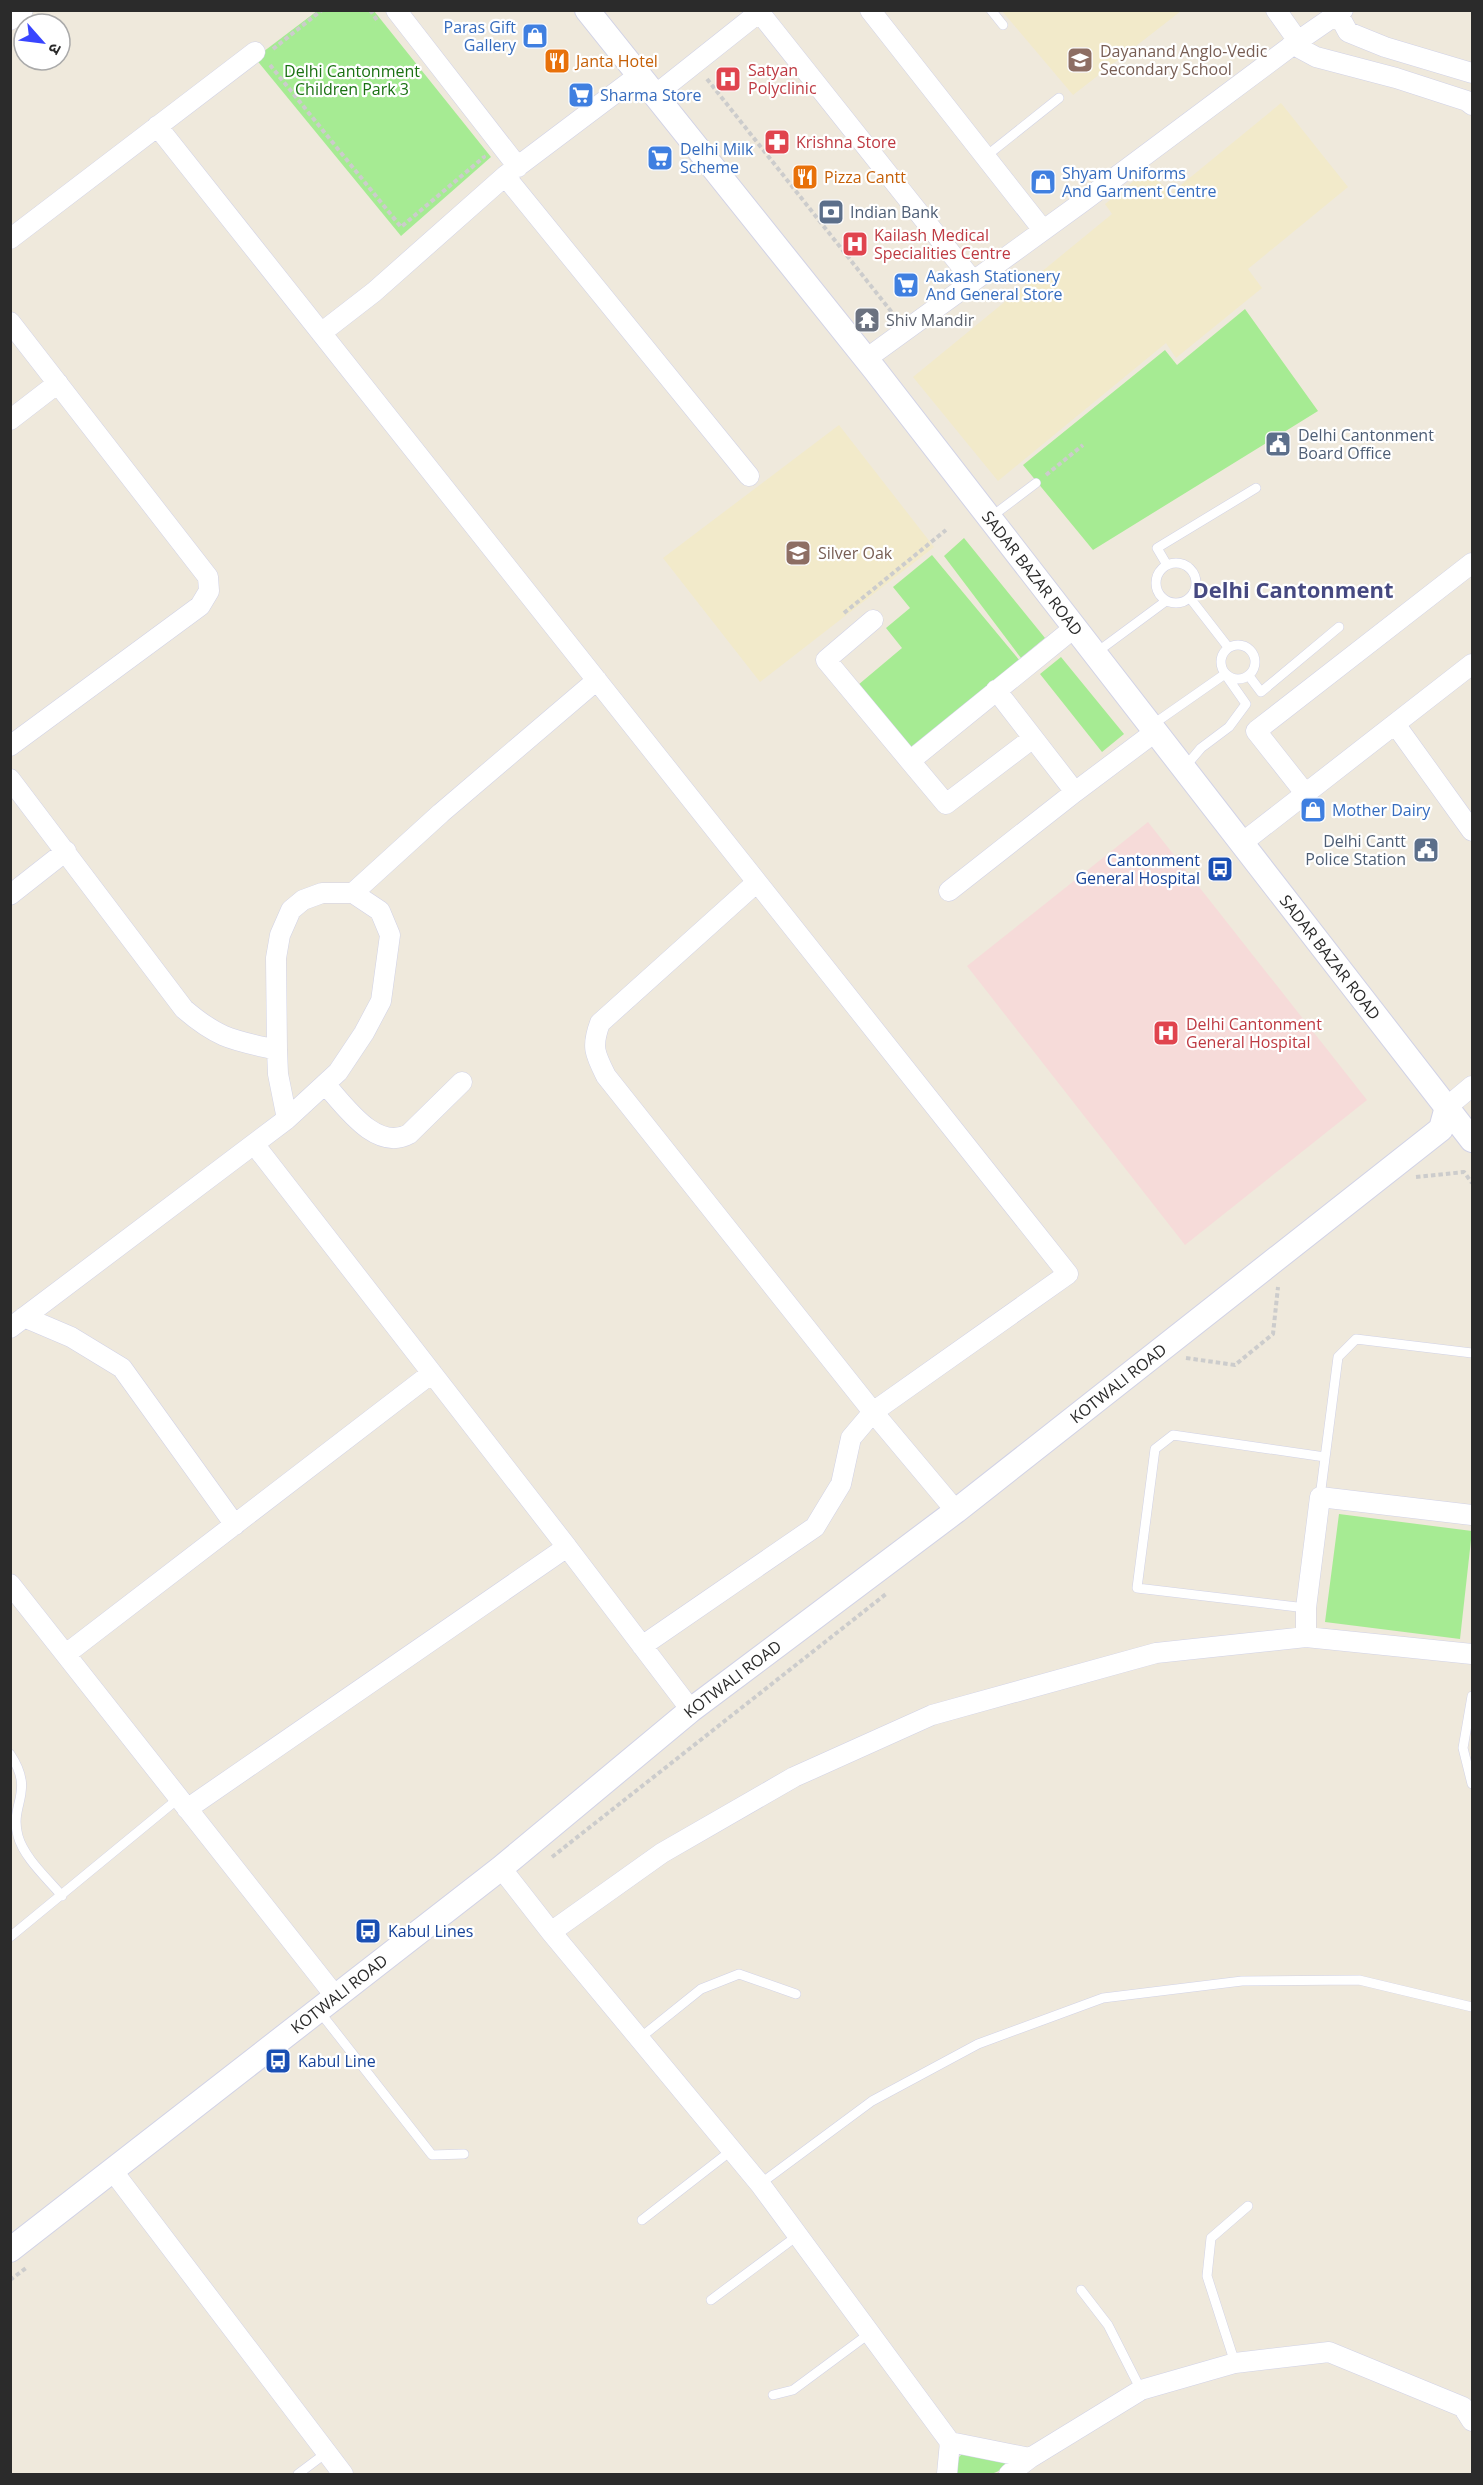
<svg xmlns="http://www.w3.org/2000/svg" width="1483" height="2485" viewBox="0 0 1483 2485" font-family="'Open Sans','Noto Sans Devanagari',sans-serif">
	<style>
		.education { fill: #f2eaca }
		.medical { fill: #f6dbd9 }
		.green { fill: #a6eb93 }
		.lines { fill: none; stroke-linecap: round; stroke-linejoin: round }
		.service-casing { stroke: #d1d2e6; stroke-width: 10 }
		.minor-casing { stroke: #d1d2e6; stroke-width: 21 }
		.tertiary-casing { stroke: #d1d2e6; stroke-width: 26 }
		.path { stroke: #ccc; stroke-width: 4; stroke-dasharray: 4.5 3; stroke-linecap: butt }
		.service { stroke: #fff; stroke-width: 9 }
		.minor { stroke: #fff; stroke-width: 20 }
		.tertiary { stroke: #fff; stroke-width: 24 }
		.labels { text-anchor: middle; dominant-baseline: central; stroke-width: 4.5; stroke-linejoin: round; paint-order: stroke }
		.shop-label { font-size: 16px; fill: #366cbe; stroke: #fff; text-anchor: start }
		.education-label { font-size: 16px; fill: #785e54; stroke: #fff; text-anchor: start }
		.food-label { font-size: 16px; fill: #c56008; stroke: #fff; text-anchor: start }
		.health-label { font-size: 16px; fill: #be3a42; stroke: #fff; text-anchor: start }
		.park-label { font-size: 16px; fill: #1a7112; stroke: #fff }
		.service-label { font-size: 16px; fill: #4e5e75; stroke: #fff; text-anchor: start }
		.worship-label { font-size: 16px; fill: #5b616d; stroke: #fff; text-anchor: start }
		.street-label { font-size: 16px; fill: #2b2b2b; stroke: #fff }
		.transit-label { font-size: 16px; fill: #164399; stroke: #fff; text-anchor: start }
		.district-label { font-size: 22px; font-weight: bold; fill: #464981; stroke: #fff }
	</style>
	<rect width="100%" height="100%" fill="#efe9dc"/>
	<path class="education" d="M1002 11H1181L1073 95Z
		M1281 103 1348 187 1248 269 1262 288 1176 358 1166 343 998 481 913 377 1112 214 1105 204 1149 169 1170 194Z
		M839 425 934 547 760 682 663 558Z"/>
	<path class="medical" d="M1148 822 1367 1100 1185 1245 967 966Z"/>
	<path class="green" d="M317 11H374L491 157 401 236 255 58Z
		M1245 309 1318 411 1093 550 1023 465 1165 350 1177 365Z
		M964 538 1045 638 1021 658 944 556Z
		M932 555 1020 661 912 751 858 685 902 648 886 628 910 608 893 587Z
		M1061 657 1124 734 1102 752 1040 674Z
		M1339 1514 1472 1531 1460 1639 1325 1622Z
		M963 2453 1007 2460C999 2481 974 2474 955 2474L956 2460Z"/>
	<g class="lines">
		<g class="service-casing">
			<path id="service" d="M991 10 1003 25
				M985 157 1059 98
				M991 517 1036 483
				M1156 583a20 20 0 1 1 40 0a20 20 0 1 1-40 0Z
				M1167 565 1157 548 1256 488
				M1190 598 1228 647
				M1221 662a17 17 0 1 1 34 0a17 17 0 1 1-34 0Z
				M1097 652 1166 601
				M1249 676 1261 692 1339 627
				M1152 725 1225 674 1246 704 1229 727 1201 748 1185 767
				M1320 1497 1338 1357 1356 1339 1472 1353
				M1306 1608 1137 1588 1155 1449 1173 1435 1325 1457
				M1472 1696 1463 1748 1472 1784
				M10 1754C36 1793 9 1803 18 1836 24 1858 48 1879 62 1896
				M10 1937 179 1798
				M319 2011 432 2155 464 2154
				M640 2038 701 1989 739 1974 796 1994
				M760 2184 872 2101 978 2044 1103 1998 1242 1981 1359 1980 1472 2007
				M642 2220 732 2150
				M1081 2290 1108 2325 1141 2390
				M711 2300 797 2236
				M1235 2363 1207 2276 1211 2238 1248 2206
				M773 2395 793 2390 870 2333
				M298 2474 326 2453"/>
		</g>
		<g class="minor-casing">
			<path id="minor" d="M396 10 518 167
				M870 10 1043 230
				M1336 10 1348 32 1385 47 1472 73
				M760 13 973 281
				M10 20 23 10
				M1298 41 1343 10
				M1292 44 1316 57 1396 78 1467 101 1472 105
				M655 95 762 10
				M157 126 1068 1274 873 1412 851 1438 841 1484 815 1527 642 1646
				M505 176 749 476
				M10 239 255 52
				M10 322 208 577 209 591 200 606 10 746
				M321 333 374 292 505 176 639 75
				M866 359 1081 203 1298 41 1276 10
				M10 420 58 383
				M873 620 826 660 910 761 1074 628
				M996 690 1075 792 1155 732
				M1395 724 1472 831
				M910 761 946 804 1033 738
				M10 779 184 1009C219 1039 233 1040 277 1050
				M1305 793 1256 731 1472 563
				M1242 843 1472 664
				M757 882 600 1023C591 1047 595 1054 606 1076L873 1412 956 1511
				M949 891 1075 792
				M353 893 441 813 597 680
				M10 895 66 851
				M325 1084C345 1106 376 1152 409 1134L462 1082
				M1447 1107 1472 1086
				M24 1317 71 1337 122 1368 235 1525
				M10 1328 287 1119 338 1072 364 1033 381 1001 390 935 380 911 353 893H322L303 900 291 910 280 935 276 958 277 1050 278 1074 287 1119
				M567 1547 691 1710
				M10 1584 336 1997
				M1306 1637V1608L1320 1497 1472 1515
				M66 1654 432 1373
				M187 1809 567 1547 254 1144
				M501 1868 551 1932 760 2184 950 2442 947 2474
				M551 1932 662 1853 794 1777 932 1715 1156 1653 1306 1637 1472 1654
				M112 2170 343 2474
				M950 2442 1030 2458
				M1009 2474 1030 2458 1141 2390 1235 2363 1329 2352 1463 2407 1472 2421"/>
		</g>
		<g class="tertiary-casing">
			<g id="tertiary">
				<path id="s1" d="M587 10 875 370 1472 1140"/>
				<path id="s2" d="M10 2250 501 1868 691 1710 956 1511 1441 1129 1447 1107"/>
			</g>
		</g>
		<path class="path" d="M370 10 377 20
			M273 49 322 10
			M270 65 401 227 484 157 483 156
			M707 79 894 315
			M1046 475 1083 445
			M844 613 946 530
			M1416 1177 1464 1172 1472 1183
			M1186 1358 1235 1365 1273 1334 1278 1287
			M552 1857 886 1594
			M10 2280 26 2268"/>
		<use href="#service" class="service"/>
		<use href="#minor" class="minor"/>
		<use href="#tertiary" class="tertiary"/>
	</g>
	<defs>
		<g id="shop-square" transform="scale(1.35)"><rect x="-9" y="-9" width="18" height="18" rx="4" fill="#3f7fe0" stroke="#fff"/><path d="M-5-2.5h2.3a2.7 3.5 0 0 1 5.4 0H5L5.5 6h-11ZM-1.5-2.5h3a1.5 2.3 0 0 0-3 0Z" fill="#fff"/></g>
		<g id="school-square" transform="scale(1.35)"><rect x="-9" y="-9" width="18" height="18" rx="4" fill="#8d6e63" stroke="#fff"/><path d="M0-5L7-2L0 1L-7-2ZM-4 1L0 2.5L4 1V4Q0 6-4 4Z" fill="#fff"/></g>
		<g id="restaurant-square" transform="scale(1.35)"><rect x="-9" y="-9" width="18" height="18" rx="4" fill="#e8710a" stroke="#fff"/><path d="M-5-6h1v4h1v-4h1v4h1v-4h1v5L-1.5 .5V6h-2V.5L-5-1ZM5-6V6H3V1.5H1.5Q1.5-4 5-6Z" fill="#fff"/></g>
		<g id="hospital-square" transform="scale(1.35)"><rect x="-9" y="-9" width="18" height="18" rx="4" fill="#e0444e" stroke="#fff"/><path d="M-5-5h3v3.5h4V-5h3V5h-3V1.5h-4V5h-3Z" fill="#fff"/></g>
		<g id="supermarket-square" transform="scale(1.35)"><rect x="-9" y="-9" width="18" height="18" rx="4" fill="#3f7fe0" stroke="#fff"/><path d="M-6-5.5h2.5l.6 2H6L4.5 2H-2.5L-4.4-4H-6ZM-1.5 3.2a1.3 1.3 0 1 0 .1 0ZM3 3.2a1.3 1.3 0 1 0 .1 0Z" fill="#fff"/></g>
		<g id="pharmacy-square" transform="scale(1.35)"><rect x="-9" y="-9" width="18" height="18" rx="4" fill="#e0444e" stroke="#fff"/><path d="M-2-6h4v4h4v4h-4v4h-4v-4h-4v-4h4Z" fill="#fff"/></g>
		<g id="bank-square" transform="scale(1.35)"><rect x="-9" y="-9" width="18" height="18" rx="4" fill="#5c6f8a" stroke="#fff"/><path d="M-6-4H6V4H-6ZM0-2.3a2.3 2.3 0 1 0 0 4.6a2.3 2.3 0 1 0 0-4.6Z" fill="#fff"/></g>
		<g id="temple-square" transform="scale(1.35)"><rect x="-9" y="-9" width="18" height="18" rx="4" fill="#6b7280" stroke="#fff"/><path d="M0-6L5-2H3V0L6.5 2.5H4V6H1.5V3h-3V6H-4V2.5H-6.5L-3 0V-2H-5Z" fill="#fff"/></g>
		<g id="civic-square" transform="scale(1.35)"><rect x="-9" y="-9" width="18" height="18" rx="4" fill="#5c6f8a" stroke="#fff"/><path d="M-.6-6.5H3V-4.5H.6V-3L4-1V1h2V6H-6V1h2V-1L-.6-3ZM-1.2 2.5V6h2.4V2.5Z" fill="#fff"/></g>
		<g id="bus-square" transform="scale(1.35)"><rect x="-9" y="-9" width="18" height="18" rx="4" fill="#1a4fb4" stroke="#fff"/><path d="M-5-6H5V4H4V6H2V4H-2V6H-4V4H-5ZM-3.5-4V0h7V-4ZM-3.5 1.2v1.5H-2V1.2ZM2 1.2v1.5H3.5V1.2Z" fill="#fff"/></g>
	</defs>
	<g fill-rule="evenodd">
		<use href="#shop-square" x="535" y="36"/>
		<use href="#school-square" x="1080" y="60"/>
		<use href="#restaurant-square" x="557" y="61"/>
		<use href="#hospital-square" x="728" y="79"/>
		<use href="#supermarket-square" x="581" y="95"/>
		<use href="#pharmacy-square" x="777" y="142"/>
		<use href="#supermarket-square" x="660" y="158"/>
		<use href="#restaurant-square" x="805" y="177"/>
		<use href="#shop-square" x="1043" y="182"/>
		<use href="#bank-square" x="831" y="212"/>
		<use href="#hospital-square" x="855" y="244"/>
		<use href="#supermarket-square" x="906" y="285"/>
		<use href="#temple-square" x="867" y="320"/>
		<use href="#civic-square" x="1278" y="444"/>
		<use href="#school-square" x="798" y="553"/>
		<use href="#shop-square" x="1313" y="810"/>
		<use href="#civic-square" x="1426" y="850"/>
		<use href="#bus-square" x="1220" y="869"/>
		<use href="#hospital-square" x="1166" y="1033"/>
		<use href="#bus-square" x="368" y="1931"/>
		<use href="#bus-square" x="278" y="2061"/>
	</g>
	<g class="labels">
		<g class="shop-label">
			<text x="516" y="27" text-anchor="end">Paras Gift<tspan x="516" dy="18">Gallery</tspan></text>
			<text x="600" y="95">Sharma Store</text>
			<text x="680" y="149">Delhi Milk<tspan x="680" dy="18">Scheme</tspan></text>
			<text x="1062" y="173">Shyam Uniforms<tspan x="1062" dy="18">And Garment Centre</tspan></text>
			<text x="926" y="276">Aakash Stationery<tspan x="926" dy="18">And General Store</tspan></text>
			<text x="1332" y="810">Mother Dairy</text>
		</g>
		<g class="education-label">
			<text x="1100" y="51">Dayanand Anglo-Vedic<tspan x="1100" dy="18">Secondary School</tspan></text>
			<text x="818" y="553">Silver Oak</text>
		</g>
		<g class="food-label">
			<text x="576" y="61">Janta Hotel</text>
			<text x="824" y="177">Pizza Cantt</text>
		</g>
		<g class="health-label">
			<text x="748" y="70">Satyan<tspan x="748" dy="18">Polyclinic</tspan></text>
			<text x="796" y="142">Krishna Store</text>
			<text x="874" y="235">Kailash Medical<tspan x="874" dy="18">Specialities Centre</tspan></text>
			<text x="1186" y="1024">Delhi Cantonment<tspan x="1186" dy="18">General Hospital</tspan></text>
		</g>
		<g class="park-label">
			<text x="352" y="71">Delhi Cantonment<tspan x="352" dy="18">Children Park 3</tspan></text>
		</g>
		<g class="service-label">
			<text x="850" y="212">Indian Bank</text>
			<text x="1298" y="435">Delhi Cantonment<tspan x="1298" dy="18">Board Office</tspan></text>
			<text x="1406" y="841" text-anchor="end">Delhi Cantt<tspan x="1406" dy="18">Police Station</tspan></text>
		</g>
		<g class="worship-label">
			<text x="886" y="320">Shiv Mandir</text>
		</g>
		<g class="street-label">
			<text stroke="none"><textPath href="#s1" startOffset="718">SADAR BAZAR ROAD</textPath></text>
			<text stroke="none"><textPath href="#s1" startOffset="1204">SADAR BAZAR ROAD</textPath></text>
			<text stroke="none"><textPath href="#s2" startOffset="1407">KOTWALI ROAD</textPath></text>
			<text stroke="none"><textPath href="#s2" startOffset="921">KOTWALI ROAD</textPath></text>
			<text stroke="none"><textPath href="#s2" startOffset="417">KOTWALI ROAD</textPath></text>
		</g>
		<g class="transit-label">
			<text x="1200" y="860" text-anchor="end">Cantonment<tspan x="1200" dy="18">General Hospital</tspan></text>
			<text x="388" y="1931">Kabul Lines</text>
			<text x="298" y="2061">Kabul Line</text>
		</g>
		<g class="district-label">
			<text x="1293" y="589">Delhi Cantonment</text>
		</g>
	</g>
	<rect width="1483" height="2485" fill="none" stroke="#2b2b2b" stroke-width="24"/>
	<g transform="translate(42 42) rotate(118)"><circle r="28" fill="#ffffff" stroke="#aaaaaa" stroke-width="1.5"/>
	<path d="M0-4.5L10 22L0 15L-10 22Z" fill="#3945ff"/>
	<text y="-9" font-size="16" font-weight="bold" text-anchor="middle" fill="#2b2b2b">उ</text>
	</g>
</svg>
